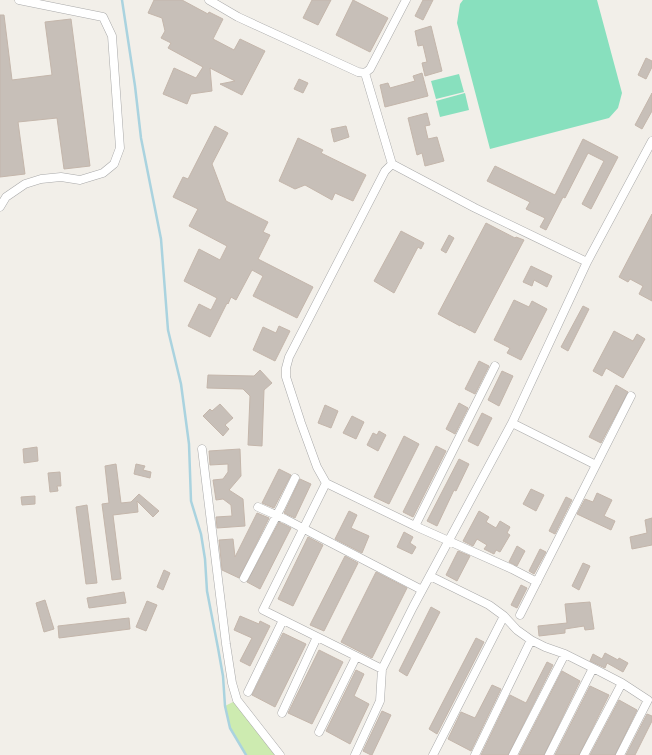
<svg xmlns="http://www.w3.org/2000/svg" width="652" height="755" viewBox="0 0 652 755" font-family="'PT Sans',sans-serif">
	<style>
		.grass { fill: #cdebb0 }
		.pitch { fill: #88e0be }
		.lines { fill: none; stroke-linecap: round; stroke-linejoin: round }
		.stream { stroke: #aad3df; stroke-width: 2.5 }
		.building { fill: #c7bfb8; stroke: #c4b6ab }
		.minor-casing { stroke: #a9a9a9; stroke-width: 9 }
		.minor { stroke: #fff; stroke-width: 8 }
	</style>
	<rect width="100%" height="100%" fill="#f2efe9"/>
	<path class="grass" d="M237 700 280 755H246L230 728 225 706Z"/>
	<path class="pitch" d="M463 0H597L622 93 618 108 609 118 490 149 457 23 460 4Z
		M459 74 464 92 436 99 431 81Z
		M465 93 469 110 440 117 436 101Z"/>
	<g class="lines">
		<path class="stream" d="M122 0 135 86 141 138 161 239 168 330 181 384 189 444 191 501 201 534 205 559 207 591 218 648 223 676 225 706 230 728 246 755"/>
	</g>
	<path class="building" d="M154 0H182L208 14 209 12 223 19 213 39 234 50 240 39 265 51 242 95 220 84 235 81 210 68 212 91 191 94 187 104 163 94 174 68 196 78 203 67 168 48 171 43 161 38 165 31 162 18 148 13Z
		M312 0H331L318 25 303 18Z
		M353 0 388 18 370 52 336 35Z
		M423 0H433L423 20 415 16Z
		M0 15H4L12 80 52 75 45 22 71 19 90 166 64 169 57 118 18 122 25 174 0 177Z
		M431 26 442 71 425 76 422 63 427 62 423 45 418 46 415 31Z
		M646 58 652 61V67L646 79 638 75Z
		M422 73 428 96 385 107 380 85 388 83 390 88 415 81 413 76Z
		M299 79 308 83 303 93 294 89Z
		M652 93V111L642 129 635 125Z
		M427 113 430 125 425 126 428 139 437 137 444 161 425 166 422 153 417 155 408 118Z
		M215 126 228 133 212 164 226 201 268 222 263 232 270 235 258 259 313 287 297 318 253 296 263 276 252 270 236 300 231 297 228 304 227 303 210 337 188 326 199 304 211 310 217 298 184 281 199 249 220 260 227 246 189 226 198 209 173 197 183 177 188 179Z
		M346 126 349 137 334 142 331 129Z
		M298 138 323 150 321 153 366 175 353 201 335 193 332 200 305 185 295 189 279 181Z
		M583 139 618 157 591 209 582 204 604 161 588 153 565 198 563 197 546 230 540 227 545 218 526 209 530 202 487 181 495 166 555 195Z
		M652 214V301L639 294 643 286 630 279 628 282 619 277Z
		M486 223 515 238 516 237 524 240 475 333 460 325V326L438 314Z
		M401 231 424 243 421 249 418 247 394 293 374 281Z
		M449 235 454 238 446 253 441 250Z
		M531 266 552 276 547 287 534 280 532 286 523 282Z
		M514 300 529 307 532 301 547 309 521 360 507 353 510 348 494 340Z
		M583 306 589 309 568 351 561 347Z
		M279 326 290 331 275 361 253 350 263 327 276 333Z
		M614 331 633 341 637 334 645 339 623 378 606 368 602 376 593 371Z
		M479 361 489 366 475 394 465 389Z
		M260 370 272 383 264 390 262 446 248 445 250 396 243 389 207 388 208 375 254 376Z
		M502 371 513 376 499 406 488 400Z
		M616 385 628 392 601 443 589 437Z
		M459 403 468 408 455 434 446 429Z
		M220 404 233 418 225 425 229 429 223 436 203 416 210 409 212 411Z
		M325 405 338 411 331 428 318 423Z
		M482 413 492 418 478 446 468 441Z
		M352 416 364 422 356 439 343 433Z
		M379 431 386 435 378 451 367 445 373 433 377 435Z
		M404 436 419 444 389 504 374 497Z
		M436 446 446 451 413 517 403 512Z
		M37 447 38 461 24 463 23 449Z
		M240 449 241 476 229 490 243 499 245 526 217 528 216 517 232 516 231 505 223 499 216 500 213 480 223 479 228 472V464L210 465 209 451Z
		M459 459 469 464 456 491 454 490 437 526 427 521Z
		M116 464 121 503 131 502 139 494 159 511 153 517 137 501 138 512 113 515 121 579 112 580 102 504 109 503 105 466Z
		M136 464 145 466 143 470 151 472 150 478 134 474Z
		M279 469 291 475 274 508 262 503Z
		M60 472 61 486H57L58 491 50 492 48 473Z
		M300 479 311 484 295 518 284 513Z
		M531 489 544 495 536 511 523 504Z
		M597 493 612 500 604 516 615 521 611 530 577 514 585 499 593 502Z
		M35 496V504L22 505 21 497Z
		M566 497 572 500 555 534 549 531Z
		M87 505 97 583 86 584 76 507Z
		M349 511 357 515 351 528 369 536 362 553 335 539Z
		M479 511 489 517 486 522 496 528 500 521 510 527 507 533 510 535 500 552 496 550 494 554 484 549 487 545 477 539 473 546 463 541Z
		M257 513 269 518 239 578 222 570 219 540 233 539 235 557Z
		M652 518V545L632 549 630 537 647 533 645 520Z
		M279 522 291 528 260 589 247 582Z
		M404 532 413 537 410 543 416 547 412 554 397 547Z
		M308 537 323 545 293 606 278 599Z
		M517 546 525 551 517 566 509 562Z
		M540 549 546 552 534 574 529 571Z
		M458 551 470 556 457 581 446 575Z
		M345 556 358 563 324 631 310 625Z
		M583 563 590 566 579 590 572 586Z
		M164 570 170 573 163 590 157 587Z
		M376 572 407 588 372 658 341 642Z
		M521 585 527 588 517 608 511 605Z
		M124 592 126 603 89 608 87 598Z
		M45 600 54 629 44 632 36 603Z
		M147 601 157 605 146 631 136 627Z
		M590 602 594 629 585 630 584 626 565 629V633L539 636 538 626 567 623 565 604Z
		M431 607 440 612 407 676 399 671Z
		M240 616 259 624 260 621 270 626 250 666 240 661 252 638 234 630Z
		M129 618 130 629 59 638 58 626Z
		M283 633 306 644 275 707 252 695Z
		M476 638 484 642 437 734 429 729Z
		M319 650 343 662 312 724 288 713Z
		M605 653 618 660 619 658 628 663 623 672 607 663 605 668 590 661 593 654 602 659Z
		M547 662 553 665 508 755H481L510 695 526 703Z
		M356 670 364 674 354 696 369 704 350 744 326 731Z
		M562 671 580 681 544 755H519Z
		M492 685 501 689 471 751 448 739 461 712 475 718Z
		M590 686 609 695 579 755H555Z
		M619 700 637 710 615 755H590Z
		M382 711 391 715 372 755H371L363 751Z
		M647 714 652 716V721L635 755H626Z"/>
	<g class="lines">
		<g class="minor-casing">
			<path id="minor" d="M209 0 238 17 358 72 365 73 370 69 406 0
				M365 73 392 164 475 208 587 262
				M392 164 385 171 289 357 286 368V377L301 423 317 467 326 483 415 526 512 569 537 582
				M0 207 6 197 25 184 41 179 61 177 80 180 103 173 114 164 120 148 112 36 103 17 19 0
				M512 423 596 465
				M202 449 226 644 232 683 237 700 280 755
				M326 483 263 610 382 669
				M258 507 285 519 422 590
				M415 526 495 366
				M430 576 489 605 504 616 517 630 531 640 545 647 565 654 593 668 622 683 648 700 620 755
				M244 578 281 507 295 478
				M520 615 631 396
				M248 692 283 620
				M282 713 317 637
				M319 732 356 657
				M355 755 380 701 382 669 413 607 512 423 587 262 652 141
				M433 755 504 616
				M475 755 531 640
				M513 755 565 654
				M549 755 593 668
				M584 755 622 683"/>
		</g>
		<use href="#minor" class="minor"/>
	</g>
</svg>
